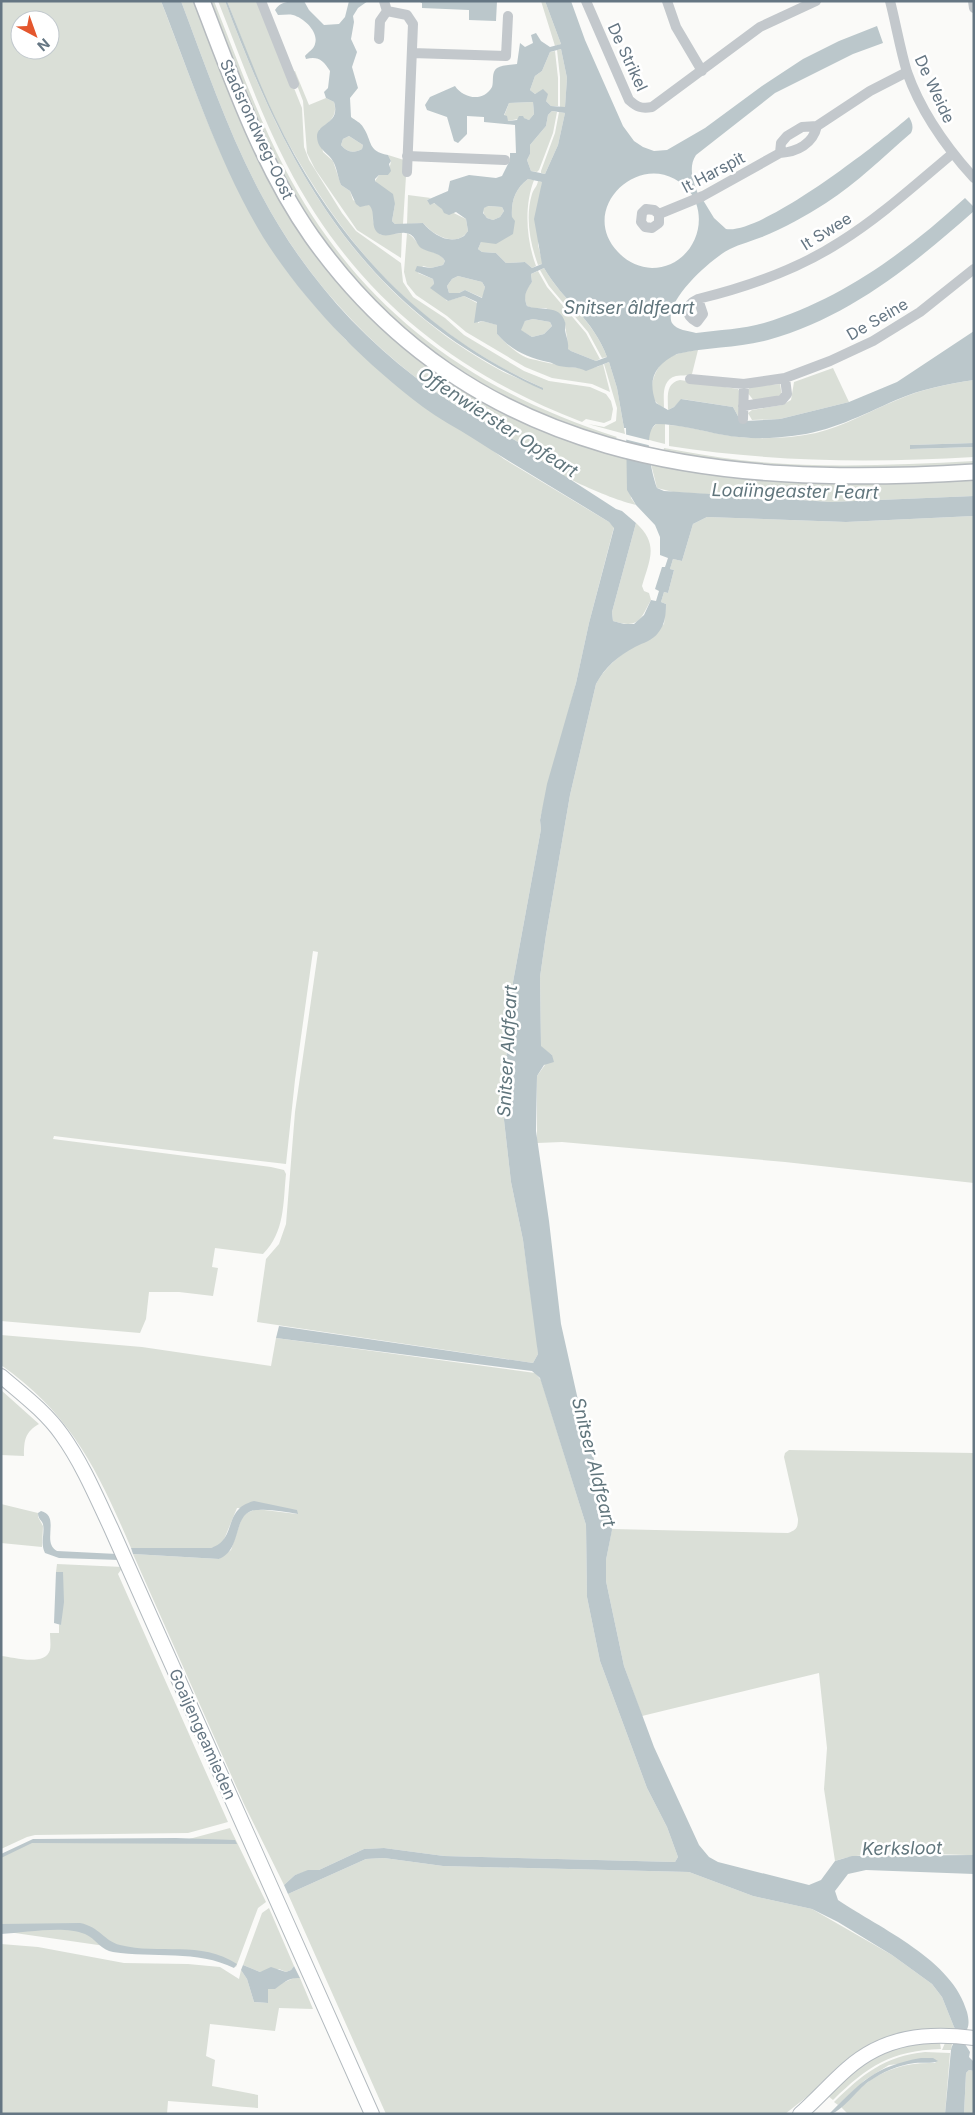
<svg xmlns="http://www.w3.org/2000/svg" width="975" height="2115" viewBox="0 0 975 2115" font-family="Inter,sans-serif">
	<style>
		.green { fill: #dadfd7; fill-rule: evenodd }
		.water { fill: #bbc7cb; fill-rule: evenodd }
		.pier { fill: #fafaf8 }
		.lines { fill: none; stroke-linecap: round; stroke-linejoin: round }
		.secondary-casing { stroke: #b3babf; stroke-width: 16 }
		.primary-casing { stroke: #b5babe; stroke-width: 18 }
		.street { stroke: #c3c8cc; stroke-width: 10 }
		.secondary { stroke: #fff; stroke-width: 14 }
		.primary { stroke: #fff; stroke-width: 15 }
		.labels { text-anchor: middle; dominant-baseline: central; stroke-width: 5; stroke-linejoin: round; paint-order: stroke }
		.street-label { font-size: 16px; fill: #657683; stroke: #fff }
		.water-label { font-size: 18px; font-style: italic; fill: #60757c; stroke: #fff }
	</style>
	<rect width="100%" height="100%" fill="#fafaf8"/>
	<path class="green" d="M1 1H161C195 89 226 183 280 261 299 289 323 315 346 340L504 459 609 522 614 527 589 623 576 683 540 819 541 829 513 982 504 1083V1120L511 1182 523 1240 537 1339 538 1354 533 1363 257 1322 266 1259 279 1244 286 1224 295 1112 318 952 313 951 295 1080 286 1164 54 1136 53 1139 271 1167 284 1170 286 1174C283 1203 285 1232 263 1254L215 1248 212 1267 218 1268 213 1296 179 1292H149L146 1319 140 1333 1 1321ZM20 20H50V50H20Z
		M181 1H197L279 191 419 356 628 457 631 498 636 505C610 499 541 470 526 447 489 424 450 404 415 377 352 328 299 266 262 196 229 135 206 67 181 1Z
		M206 1H214C236 57 257 115 285 169 358 308 469 390 617 437L615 439 619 445 494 395 406 334 341 267 282 179Z
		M218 1H225C282 154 349 287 498 369 512 377 528 382 543 388 416 331 339 242 276 120 257 82 243 41 227 1H259L302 108 304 147 309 160 342 213 356 231 401 263 403 282 413 297 445 318 464 335 524 371 549 381 590 387 606 394 611 401 613 409 611 420 604 423 586 419 582 422C451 372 352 291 287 165 260 113 240 56 218 1Z
		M541 1H545L561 44 555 46Z
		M561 49 567 78 565 108 560 107V77L557 50Z
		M555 51 558 78V106H551L546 101 543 90 535 94 530 90 535 76 542 71 550 52Z
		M295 71 309 105 326 98 334 102C338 116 330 122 319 130L323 152 333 161 341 185 350 191 353 200 364 206 369 204C376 211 371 217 374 224 375 228 379 232 381 235L402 233 401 258 357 230 315 169 307 153 303 101 292 72Z
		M533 102 534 114 529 120 523 118 508 121 504 116 509 103Z
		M552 111 557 112 553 133 539 170 537 172 531 171 527 160 530 154V145L546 126 548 115Z
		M559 112 565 113 558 145 545 174 541 173V171L555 133Z
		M349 136 363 145 362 149C353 154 347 152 341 145L343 139Z
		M388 155 404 160 406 176 403 224H395L392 221 395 204 375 181 379 175H388L391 161Z
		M528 179 534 180C524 206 526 239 536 266L532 268 525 262 506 263 496 253 482 252 478 249 481 242 485 241 512 217C511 201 515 189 528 179Z
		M538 181 542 182 538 245 543 264 538 265C530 243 525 217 532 194 534 188 537 187 538 181Z
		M408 195 431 198 427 200 466 219 468 231C457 248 434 236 423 223L407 224Z
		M487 206 502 207 504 211 500 217 493 220C486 218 483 216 483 208Z
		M407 233C416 238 417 245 424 249 431 252 441 253 445 261L443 265 431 268 423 266 418 273 433 279 434 284 447 301 464 296 477 303 478 323 482 321 498 325 497 334C505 343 519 356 531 359 545 362 582 372 596 367 598 367 600 365 603 364L610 392 592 384 552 378 525 367 466 332 447 316 416 295 407 284 404 272Z
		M544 268C563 301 593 319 607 357L602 358 588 332 549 286 540 270Z
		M538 271 547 287 586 333 600 359 596 361 571 351 567 349C569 339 565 332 565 322L546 308H532L527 306C523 296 525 291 532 282L531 274Z
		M458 276 482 282 485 287 483 298 465 290 459 293H449L447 286 452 279Z
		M533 319 550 322 552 326 544 334 532 337 520 330 525 321Z
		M698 350 692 374C686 376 682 375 676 376 661 380 664 397 664 408 645 400 651 373 664 361 672 354 687 351 698 350Z
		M609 362 617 388 625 434 588 424 604 427 616 421 617 408 604 364Z
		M833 368 849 402 780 419 752 420 748 413 752 410 782 405 791 400 794 382Z
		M680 380 738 389 741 394 739 418 733 407 682 399 674 407 668 410C668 398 665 383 680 380Z
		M974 380V443L910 445 911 449 974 447V457C869 463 773 462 669 446V425C688 426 706 432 725 435 755 440 786 439 816 433 844 426 870 411 897 400 921 389 948 384 974 380Z
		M780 384 782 396 754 401 747 392 750 387Z
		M656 424H665V444L649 440V432Z
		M664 448C689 452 714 457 740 460 818 469 896 465 974 461V468L844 473 663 454Z
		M651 464 740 476 974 477V496L831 502 673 492 657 488Z
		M974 516V1183L785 1162 562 1142 537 1143V1076L552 1055 541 1047 540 977 546 935 570 795 596 684C609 659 641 641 664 624L666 604 661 602 664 592 668 593 674 570 670 569 673 559 682 561 693 524 707 517 846 522Z
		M636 523C659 544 650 559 642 586L644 591 649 593 651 600C640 620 639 629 613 621L612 612Z
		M1 1335 142 1347 271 1366 276 1338 535 1373 541 1380 586 1525 587 1597 600 1661 647 1788 667 1827 678 1857 675 1862 444 1856 384 1848 364 1849 319 1870 308 1871 295 1875 284 1885 244 1804 133 1554 219 1559 231 1550 241 1520 245 1514 256 1509 297 1514V1510L237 1508 223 1542 218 1546 211 1548H131C98 1471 72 1415 1 1365Z
		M1 1390 39 1424C25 1432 24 1440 24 1456L1 1455Z
		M789 1450 974 1453V1855C938 1855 866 1849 835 1861L824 1789 827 1748 819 1673 642 1716 624 1666 606 1581V1560L612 1529 788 1533C796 1530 798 1528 798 1519L784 1457 785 1453Z
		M1 1504 38 1513V1517L43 1526 42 1547 1 1543Z
		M57 1564 123 1567 118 1574 228 1822 188 1833 35 1835 27 1837 1 1849V1656C13 1657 45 1667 50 1650 51 1645 50 1638 50 1633H59V1624L61 1625 63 1572H56Z
		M230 1828 266 1902 258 1908 236 1967 227 1960 112 1947 1 1931V1857L32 1842H178Z
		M384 1858 443 1866 689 1872 753 1896 812 1909 892 1955 932 1984 942 1997 954 2027 958 2033 935 2029 911 2032 837 2072 821 2083 813 2092 785 2114H386L288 1894 366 1859Z
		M269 1908 294 1966 291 1970 286 1972 279 1969 260 1972 243 1965 262 1913Z
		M1 1944 38 1947 124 1963 188 1964 220 1967 239 1979 241 1970 247 1979 254 2002 267 2003 268 1989 294 1978H300L313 2009 279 2008 275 2031 210 2024 206 2056 215 2060 212 2086 258 2095V2108L168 2101 167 2114H1Z
		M957 2039 952 2044 951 2050H942L945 2043H940L941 2049C890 2051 868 2066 833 2100L828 2096V2092L849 2071 887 2047Z
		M925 2052 950 2053 945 2114H848L841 2107C849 2101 856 2092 864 2085 885 2068 909 2062 935 2063L937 2060 889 2065 865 2080 838 2105 834 2102C862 2075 884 2056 925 2052Z
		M969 2070 974 2071V2114H964L966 2073Z"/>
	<path class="water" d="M161 1H181C206 67 229 135 262 196 299 266 352 329 415 377 450 404 489 424 526 447L531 454 616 509 622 511 636 523 612 612 613 621 624 624H634L644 615 651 600 656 601 659 591 655 589 662 567H665L668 558 660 555V537L655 525 636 505 627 490 626 428H624L617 388 609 362 586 371C577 366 568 368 559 366 555 365 551 362 548 362 528 358 511 350 497 334V325L482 321 474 323 477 302 464 296 448 301 430 288 434 284 433 279 415 271 417 266 431 268 443 265 445 261C440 252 429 253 421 248 415 243 416 234 405 233 398 232 389 237 382 235 368 231 377 212 369 205L360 207 356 204 350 191 341 185C338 178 337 169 334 163 329 152 318 151 317 137 317 122 341 125 334 102L326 98 324 92 328 88 330 71C323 60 318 56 306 59L305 56C308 52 314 49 315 44 319 32 304 18 293 15 289 14 283 15 278 15L275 10C281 0 293 1 304 1L309 10 324 25 339 24 345 17 349 1H368L358 8 353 16 354 22 351 39 357 52 352 67 358 88 350 98 351 117C355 120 361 123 363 127 373 142 367 151 388 155L391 161 389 164 391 171 388 175H379L375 179V181L393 194 395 204 392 221 395 224 423 223C433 235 450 245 464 236L468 231 466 219 456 212 449 215 444 213 442 209 434 203 430 205 427 200 448 191 450 181 469 175 496 178 502 176 510 160V153H516L515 125 484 122V117L467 116V134L458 143 454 141 447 117 427 110 425 105 430 97 455 86C463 98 483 103 492 87 494 82 491 72 497 68 502 65 511 65 517 64L520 43 525 47 533 43 531 35 536 33 541 41 550 47 561 44 545 1H571L585 40 623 126 634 141 643 147 654 151 667 150 705 128 762 86 803 59 839 41 877 26 883 43 853 54 775 93 696 155C688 167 693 181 698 194L693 196C652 138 573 205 618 252 627 262 639 267 652 268 685 268 707 234 696 203L703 200 714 218 726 229C762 235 879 143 909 117 912 122 914 127 911 133 883 157 857 183 826 203 806 216 784 228 762 237 752 241 740 244 730 249 713 257 662 302 672 323 676 330 689 331 696 333 719 330 743 329 764 323 841 300 907 251 965 198L974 207V211C913 265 848 318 768 340 738 348 707 347 677 354 655 365 647 379 656 403L668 410 674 407 681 399 733 407 739 418 745 421 780 419 849 402 897 382 974 331V380C947 384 921 389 896 400 862 415 830 432 792 436 769 439 746 439 724 435 701 431 679 424 656 424 642 433 652 475 657 488L664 491 831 502 974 496V516L846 522 707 517 693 524 682 561 673 559 670 569 674 570 668 593 664 592 661 602 666 604C666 614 665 625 658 633 653 640 643 643 635 647 618 656 605 667 596 684L570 795 546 935 540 977 541 1046 552 1055 554 1062 544 1065 537 1076 536 1131 549 1221 561 1324 580 1409 611 1521 612 1530 606 1560V1581L624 1666 654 1747 699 1845 709 1857 718 1862 809 1885 821 1880 835 1861 852 1856 974 1855V1874L866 1870 848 1874 835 1891 838 1900C881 1929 953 1960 967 2012 969 2020 970 2028 964 2033L963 2041 970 2052 969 2057 974 2062V2071L969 2070 966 2073 964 2114H945L951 2050C952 2043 957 2040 958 2033L954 2027 942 1997 932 1984 892 1955 838 1922 812 1909 753 1896 689 1872 443 1866 384 1858 366 1859 288 1894 284 1885 295 1875 308 1870H319L364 1849 384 1848 444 1856 675 1862 678 1857 667 1827 647 1788 600 1661 587 1597 586 1525 540 1378 532 1371 276 1338 279 1326 533 1363 538 1354 523 1240 511 1182 504 1120V1083L513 982 541 829 540 820 547 784 576 683 589 623 614 528 609 522C564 494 519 468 474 439 457 428 439 419 423 407 362 361 304 302 263 237 219 164 192 80 161 1ZM561 49 567 78 565 107 551 106 546 101 548 94 543 89 535 94 530 90 535 76 542 71 550 52ZM533 102 534 114 529 120 524 118 523 116H519L517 120 508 121 507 116 504 115 509 103ZM552 111 565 113 558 145 545 174 531 171 527 160 530 154V145L546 126 548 115ZM349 136 363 145 362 149C353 154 347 152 341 145L343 139ZM528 179 542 182 534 219 542 264 532 268 525 262 506 263 496 253 482 252 478 249 481 242 496 244 513 234 515 221 512 217C511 201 515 189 528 179ZM488 206 502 207 504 211 500 217 493 220 487 218 483 213 484 208ZM544 268C563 301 594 320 607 357L596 361 571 351 568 349C569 341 566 337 565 330 565 327 566 324 565 322 560 304 539 311 527 306 523 296 526 291 532 282L531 274ZM458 276 482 282 485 287 482 298 465 290 459 293H449L447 286 452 279ZM533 319 550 322 552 326 544 334 532 337 521 330 525 321Z
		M225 1H227C243 40 257 79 275 117 333 238 420 333 543 388V390C364 312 290 175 225 1Z
		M418 1H497L496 21 469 20V10L422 8V3Z
		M974 443V447L910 449V445Z
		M254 1501 297 1510 298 1514C285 1512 271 1509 258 1510 231 1510 244 1549 219 1559L133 1554 131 1548H211C238 1539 222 1509 254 1501Z
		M41 1511C61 1516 41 1543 57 1551L117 1554 120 1560 59 1558 45 1553C40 1543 45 1534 43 1524 41 1519 38 1519 38 1513Z
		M56 1572H63L64 1602 61 1625 54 1623Z
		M176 1838 235 1840 237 1844 32 1843 1 1858V1854L33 1839Z
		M80 1923C100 1927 104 1941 120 1945 159 1955 201 1940 237 1964L234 1968C198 1950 153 1958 113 1952 102 1951 95 1938 85 1934 63 1925 25 1933 1 1934V1924Z
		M243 1965 260 1972 271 1967 286 1972 291 1970 294 1966 300 1978C289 1977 283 1983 275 1989H268V2003L254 2002 247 1979 241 1970Z
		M921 2058H933L938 2061C932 2064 922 2062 915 2063 898 2065 883 2072 868 2082 858 2089 840 2114 829 2114 861 2082 875 2066 921 2058Z"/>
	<path class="pier" d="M624 434 652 441V446L624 439Z"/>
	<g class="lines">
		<g class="secondary-casing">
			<path id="secondary" d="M1 1376C22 1394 46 1412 62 1435 82 1463 96 1496 111 1528L372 2114
				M800 2114C817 2099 831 2083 847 2069 884 2036 927 2032 974 2038"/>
		</g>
		<g class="primary-casing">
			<path id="primary" d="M202 1C233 81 262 166 312 237 473 463 718 488 974 472"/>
		</g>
		<path class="street" d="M261 1 294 84
			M384 1 387 11 407 15 413 24 407 172
			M586 1 629 100C637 107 641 109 652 107L760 27 816 1
			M667 1 676 27 702 71
			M890 1C896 24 900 49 907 72 921 112 946 147 974 178
			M973 1 974 8
			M379 39 380 21 387 11
			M412 53 506 56 508 16
			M780 153 781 143 787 136 802 127 817 126 870 91 907 72
			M407 156 505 160
			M659 214V223L652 228 645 227 641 222 642 213 646 209 654 210 659 214 703 196 780 153C797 152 813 144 817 126
			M698 299 703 314 697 322C684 315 685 305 698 299 747 287 797 270 840 242 880 217 916 184 952 154
			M690 379 744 384 785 378 830 361 873 341 920 312 974 269
			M743 406 782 400 787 394 785 378
			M743 419 744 384"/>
		<use href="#secondary" class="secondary"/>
		<use href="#primary" class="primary"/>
	</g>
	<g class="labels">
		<g class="street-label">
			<text transform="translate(628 57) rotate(65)">De Strikel</text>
			<text transform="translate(935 89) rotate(65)">De Weide</text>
			<text transform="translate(257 129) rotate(65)">Stadsrondweg-Oost</text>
			<text transform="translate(713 172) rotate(-28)">It Harspit</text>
			<text transform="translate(826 231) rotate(-32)">It Swee</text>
			<text transform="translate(877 319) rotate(-30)">De Seine</text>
			<text transform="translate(203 1734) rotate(66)">Goaijengeamieden</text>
		</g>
		<g class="water-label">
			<text x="629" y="307">Snitser âldfeart</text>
			<text transform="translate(498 422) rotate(33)">Offenwierster Opfeart</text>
			<text transform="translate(795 491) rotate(1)">Loaiïngeaster Feart</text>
			<text transform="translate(507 1051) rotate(-87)">Snitser Aldfeart</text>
			<text transform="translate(594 1462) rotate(76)">Snitser Aldfeart</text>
			<text transform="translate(902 1848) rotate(-1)">Kerksloot</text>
		</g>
	</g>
	<rect width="975" height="2115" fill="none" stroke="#657683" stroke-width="5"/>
	<g transform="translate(35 35) rotate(139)"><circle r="24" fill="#ffffff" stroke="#c1c8cd"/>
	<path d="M0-4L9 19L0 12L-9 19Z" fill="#e4572e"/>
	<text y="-8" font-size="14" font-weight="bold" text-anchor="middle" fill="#657683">N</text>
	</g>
</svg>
